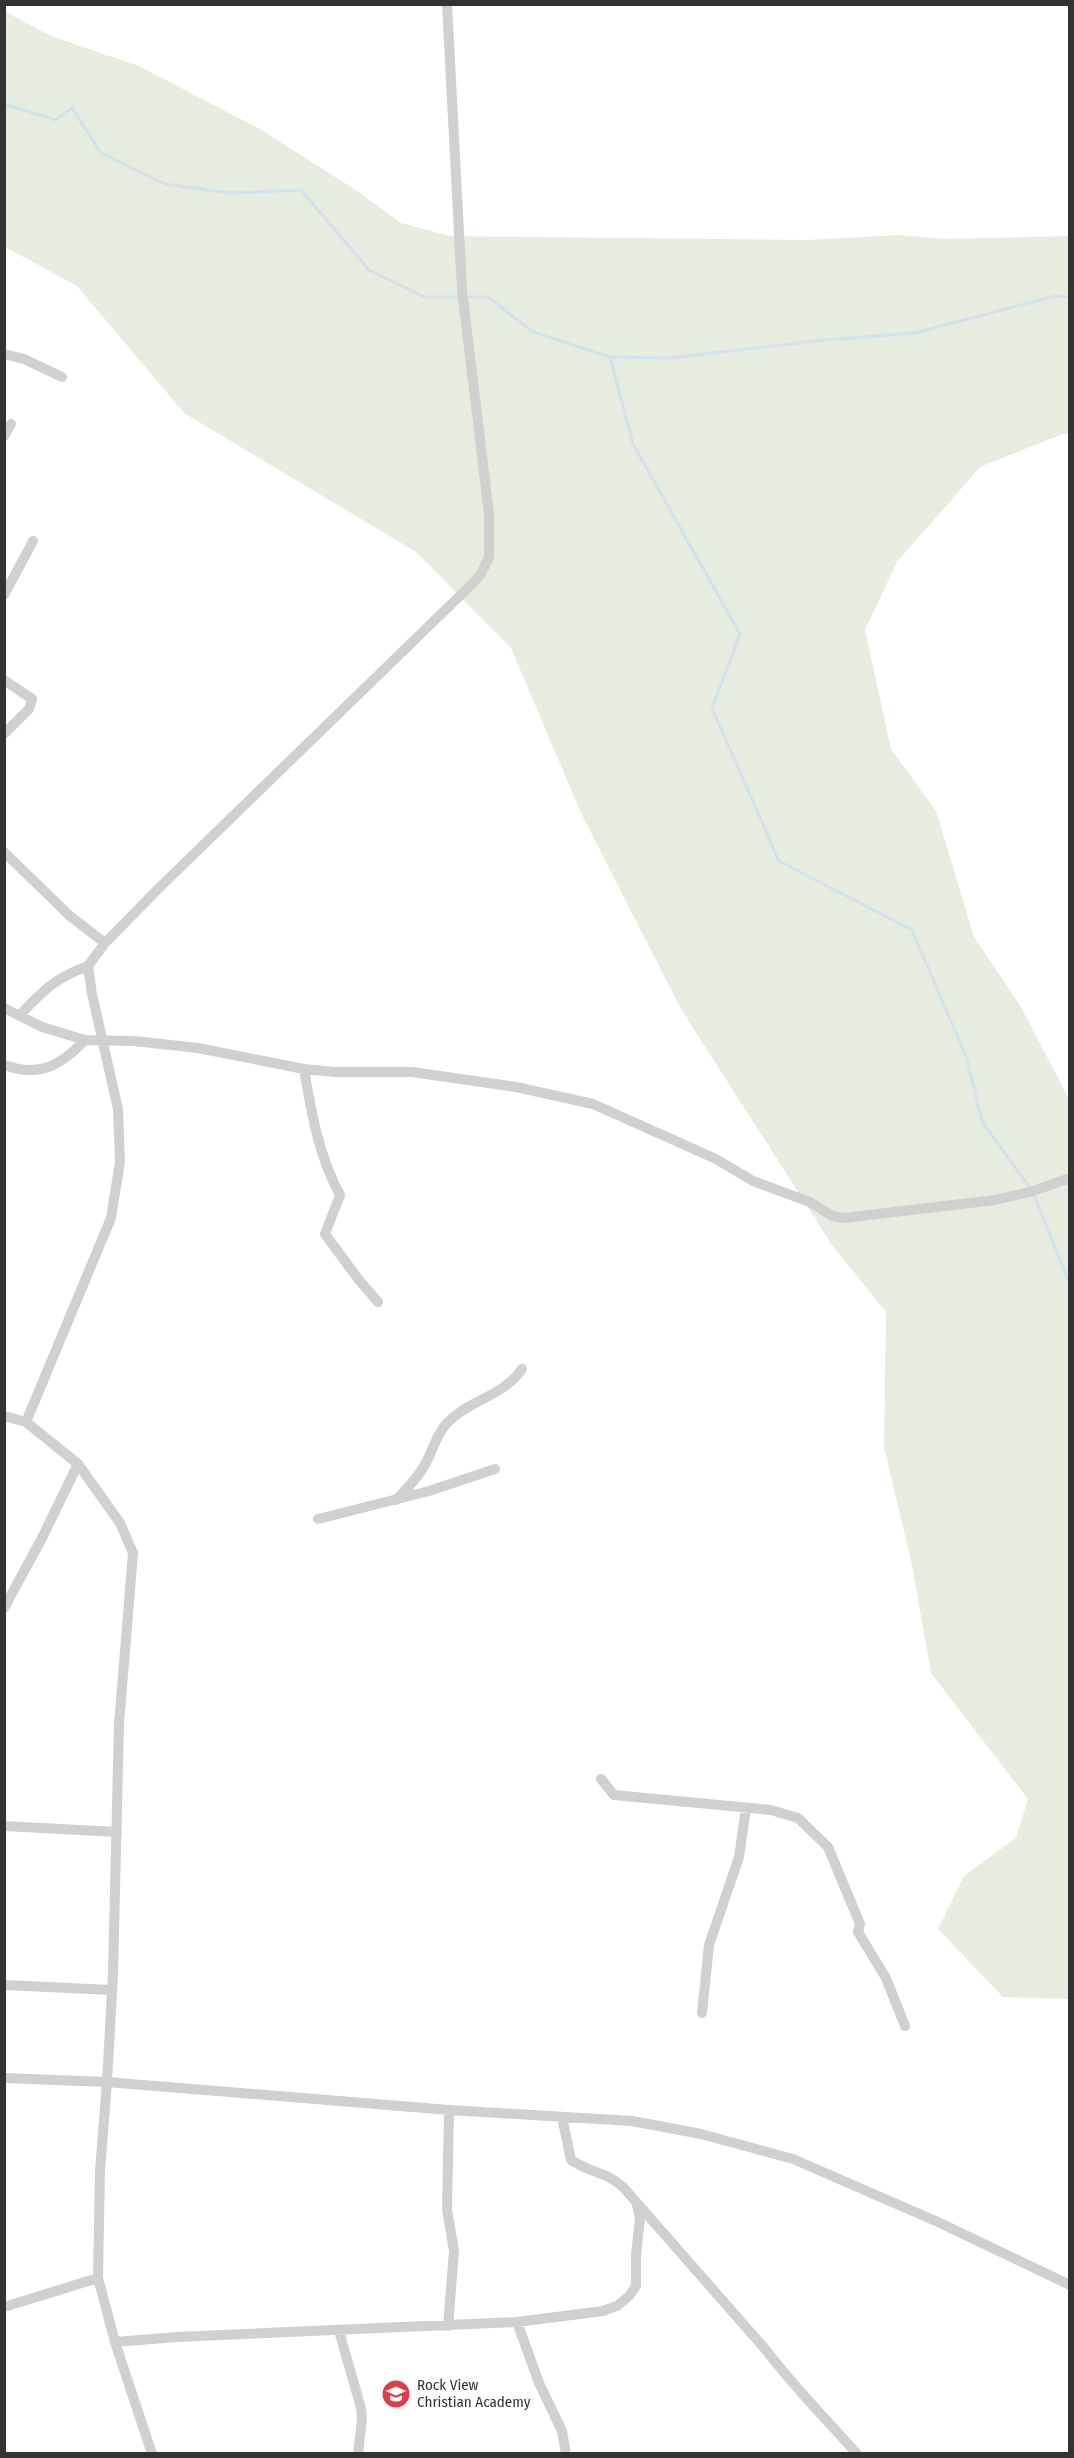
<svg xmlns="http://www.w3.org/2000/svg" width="1074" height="2458" viewBox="0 0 1074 2458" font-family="'Fira Sans Condensed',sans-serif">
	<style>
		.green { fill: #e6ecdf }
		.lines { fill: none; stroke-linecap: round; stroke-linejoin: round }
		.stream { stroke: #cfe2ee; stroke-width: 3 }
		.street { stroke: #d0d0d0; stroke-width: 10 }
		.labels { text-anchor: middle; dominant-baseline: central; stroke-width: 6; stroke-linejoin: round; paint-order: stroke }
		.poi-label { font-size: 15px; fill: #333; stroke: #fff; text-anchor: start }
	</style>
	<rect width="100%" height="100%" fill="#fff"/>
	<path class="green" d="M4 11 51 36 139 66 260 129 354 189 401 223 450 236 807 240 900 235 943 239 1069 236V433L1060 435 980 467 897 562 865 630 891 749 936 811 974 937 1021 1007 1069 1099V1999L1003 1997 938 1929 964 1876 1016 1838 1028 1799 931 1673 912 1565 884 1447 886 1312 832 1245 681 1009 581 813 511 648 416 552 184 413 77 286 5 247Z"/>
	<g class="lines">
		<path class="stream" d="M4 104 56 120 72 108 101 153 165 184 230 193 301 190 369 270 424 297H460
			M466 297H488L533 332 610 357 670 358 823 340 915 333 1055 296 1070 297
			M610 357 633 444 740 634 712 708 779 861 912 930 967 1059 982 1122 1031 1189
			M1034 1195 1070 1285"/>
		<path class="street" d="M4 354 24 359 62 377
			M4 436 11 424
			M4 595 33 541
			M4 680 32 699 29 709 4 734
			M4 852 70 916 105 943
			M4 1008 42 1027 85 1040
			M20 1015C44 990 55 978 88 966
			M4 1065C40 1078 61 1065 85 1040L134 1041 198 1048 304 1069 334 1072H412L516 1087 593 1104 716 1159 753 1181 810 1202 832 1216 844 1218 995 1200 1030 1192 1070 1178
			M304 1069C311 1111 319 1157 340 1195L325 1234 359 1280 378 1302
			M4 1416 26 1422 78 1464 120 1523 133 1553 119 1724 113 1974 107 2082 449 2110 632 2121 701 2134 793 2159 938 2222 1070 2285
			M26 1422 111 1218 120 1162 118 1109 92 994 88 966 105 943 160 887 471 585 481 574 489 557V514L462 290 447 4
			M396 1500C406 1490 416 1479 423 1468 433 1452 435 1436 447 1423 469 1400 504 1396 522 1369
			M318 1519 429 1491 495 1469
			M4 1608 42 1538 78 1464
			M601 1779 614 1795 771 1810 798 1818 828 1847 860 1924 858 1932 886 1978 905 2026
			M4 1826 117 1832
			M4 1985 112 1990
			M702 2013 709 1945 739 1857 746 1808
			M4 2078 107 2082 100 2171 98 2278 115 2342 152 2454
			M562 2117 571 2160C590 2173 603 2170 623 2187L766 2350C794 2387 826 2419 857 2454
			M4 2307 98 2278
			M517 2322 539 2383 562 2431 566 2454
			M448 2326 454 2251 447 2210 449 2110
			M339 2331 361 2408 362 2419 358 2454
			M115 2342 177 2337 517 2322 603 2311 617 2306 629 2296 636 2286V2255L640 2218 637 2205"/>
	</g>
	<defs>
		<g id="school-disc" transform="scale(1.5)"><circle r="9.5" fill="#e63946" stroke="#fff"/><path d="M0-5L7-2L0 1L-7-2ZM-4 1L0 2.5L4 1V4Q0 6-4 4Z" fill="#fff"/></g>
	</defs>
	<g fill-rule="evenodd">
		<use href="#school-disc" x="396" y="2394"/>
	</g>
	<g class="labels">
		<g class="poi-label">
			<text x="417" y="2385">Rock View<tspan x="417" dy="17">Christian Academy</tspan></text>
		</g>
	</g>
	<rect width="1074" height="2458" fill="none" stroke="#333333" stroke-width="12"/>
</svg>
